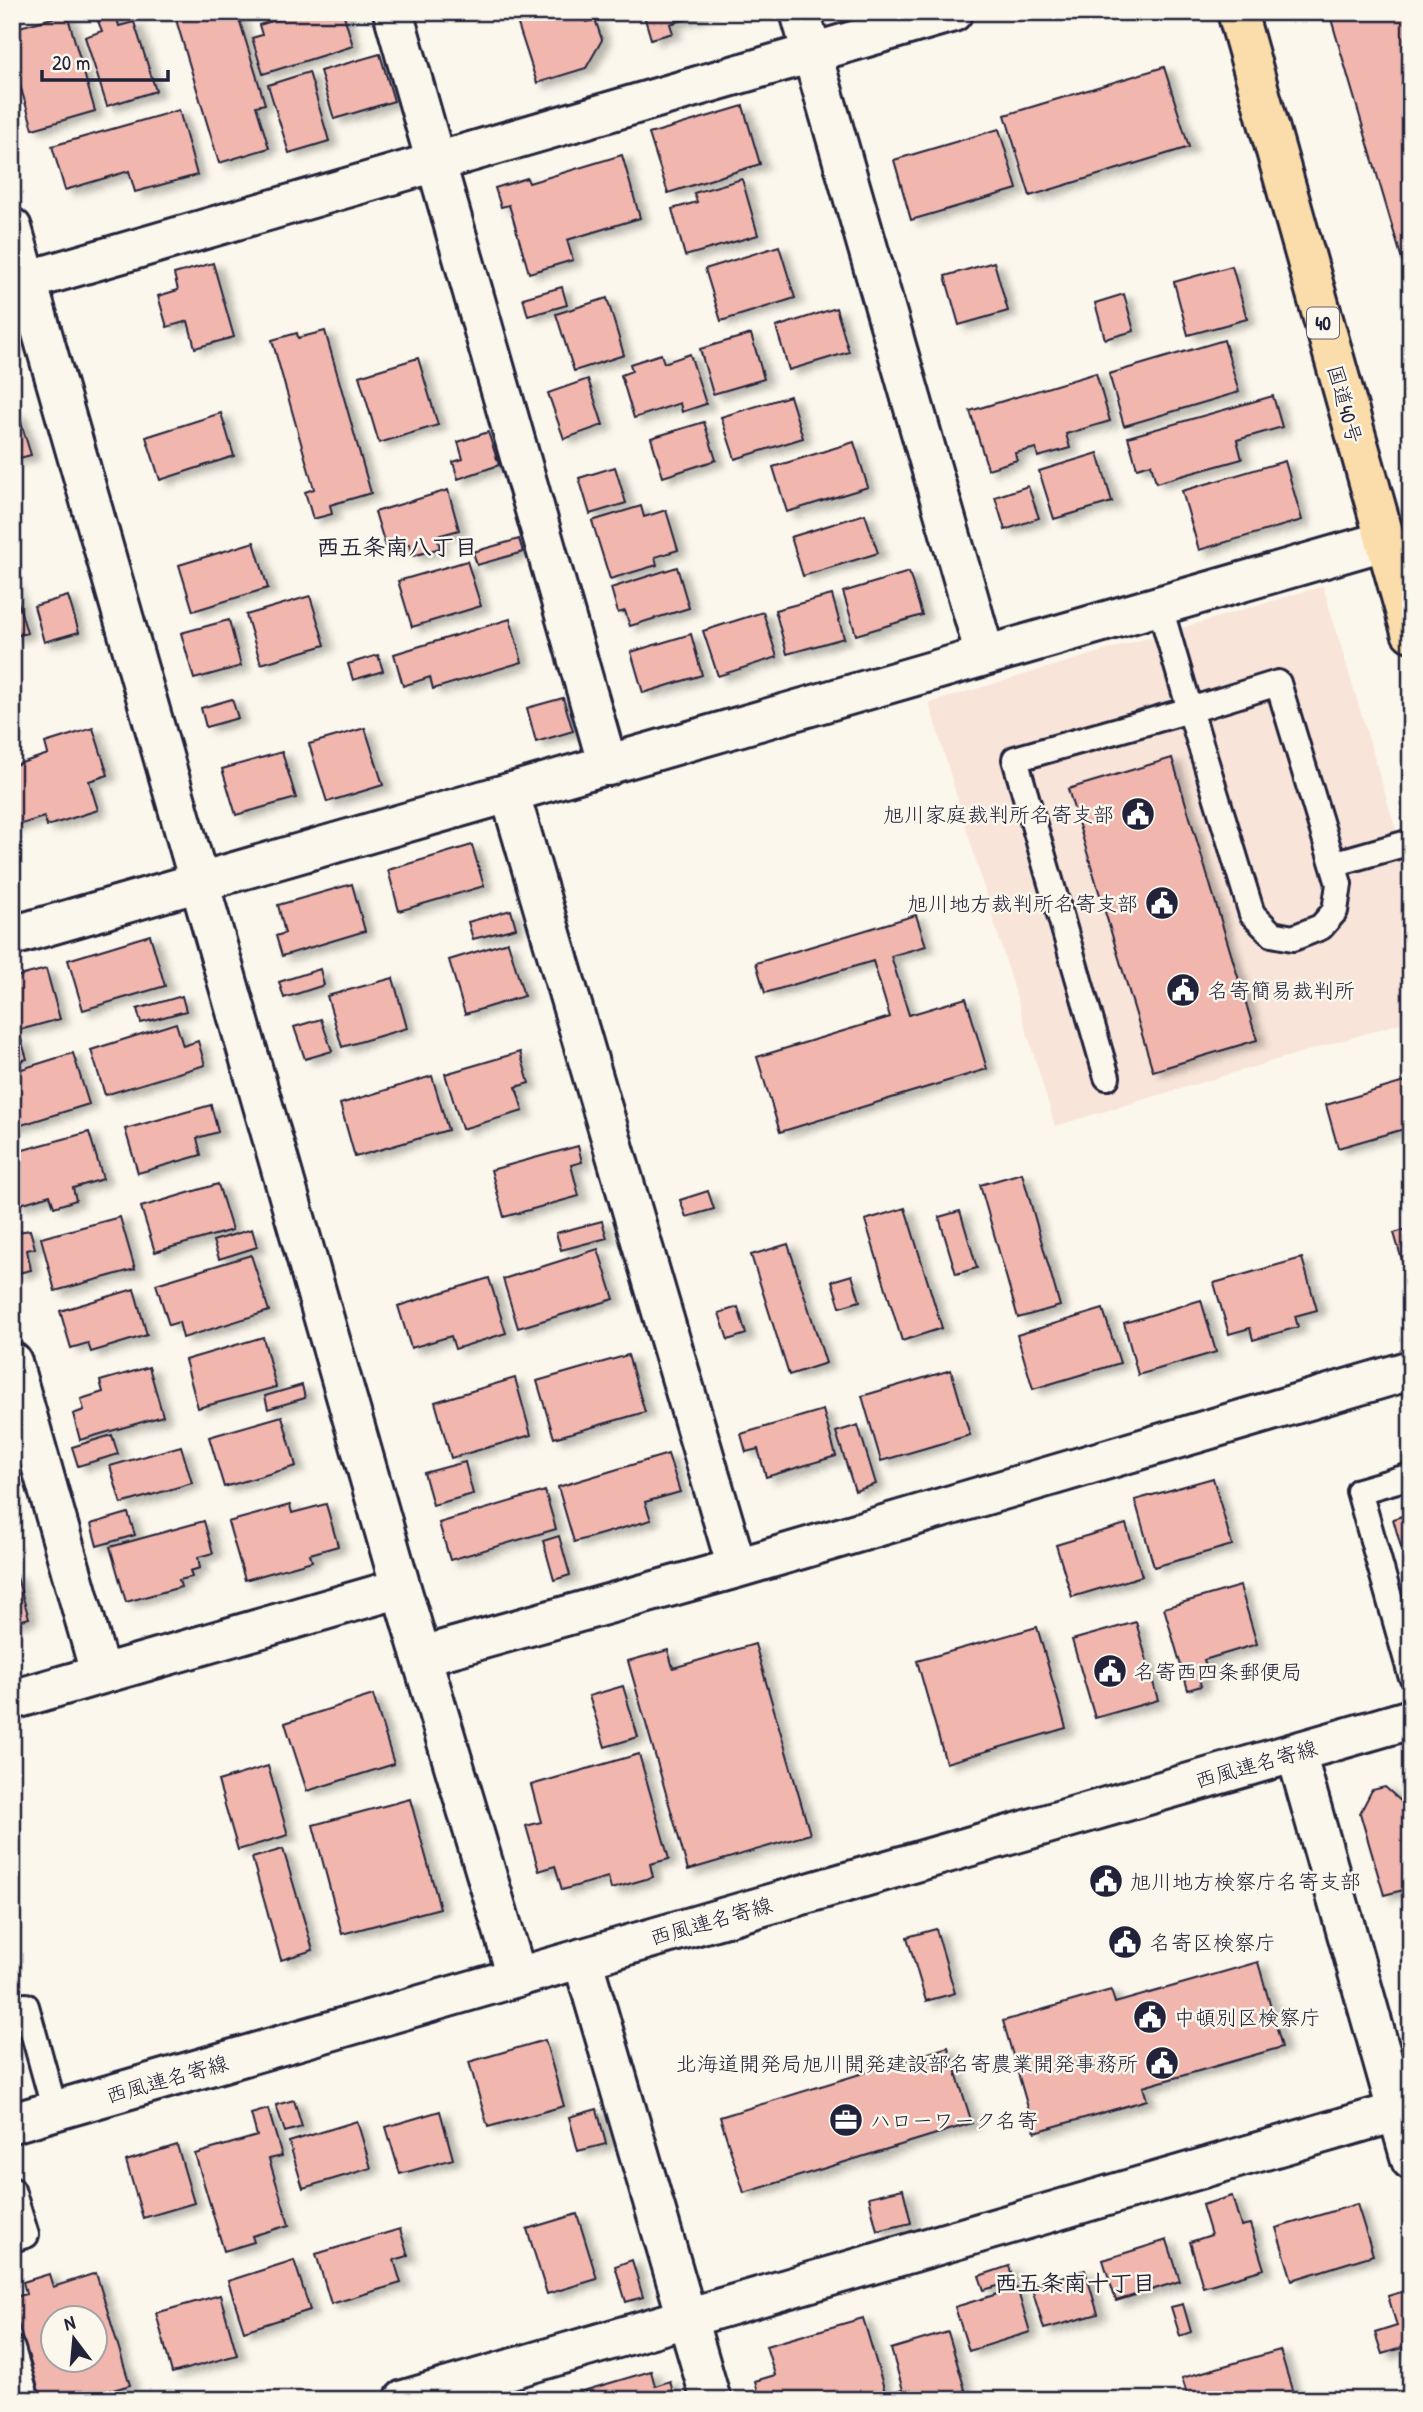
<svg xmlns="http://www.w3.org/2000/svg" width="1423" height="2412" viewBox="0 0 1423 2412" font-family="'Patrick Hand','Klee One',sans-serif">
	<style>
		.built { fill: #f8e4d9 }
		.building { fill: #f1b7ae; stroke: #22223b; stroke-width: 2; fill-rule: evenodd; filter: url(#shadow) }
		.lines { fill: none; stroke-linecap: round; stroke-linejoin: round }
		.lane-casing { stroke: #22223b; stroke-width: 30 }
		.street-casing { stroke: #22223b; stroke-width: 44 }
		.secondary-casing { stroke: #22223b; stroke-width: 44 }
		.highway-casing { stroke: #22223b; stroke-width: 44 }
		.lane { stroke: #fbf7ec; stroke-width: 24 }
		.street { stroke: #fbf7ec; stroke-width: 38 }
		.secondary { stroke: #fbf7ec; stroke-width: 38 }
		.highway { stroke: #fbddab; stroke-width: 38 }
		.labels { text-anchor: middle; dominant-baseline: central; stroke-width: 5; stroke-linejoin: round; paint-order: stroke }
		.shield { fill: #fbf7ec; stroke: #636270; stroke-width: 2 }
		.shield-label { font-size: 19px; font-weight: bold; fill: #22223b }
		.street-label { font-size: 21px; fill: #22223b; stroke: #fbf7ec }
		.poi-label { font-size: 21px; fill: #22223b; stroke: #fbf7ec; text-anchor: start }
		.neighbourhood-label { font-size: 23px; font-weight: bold; fill: #22223b; stroke: #fbf7ec }
	</style>
	<defs>
		<filter id="shadow"><feDropShadow dx="8" dy="4.5" stdDeviation="3.5" flood-color="#0004"/></filter>
	</defs>
	<rect width="100%" height="100%" fill="#fbf7ec"/>
	<filter id="ink" filterUnits="userSpaceOnUse"><feTurbulence type="fractalNoise" baseFrequency=".0143" numOctaves="2"/><feDisplacementMap in="SourceGraphic" scale="14" xChannelSelector="R" yChannelSelector="G"/><feConvolveMatrix kernelMatrix="1 2 1 2 8 2 1 2 1" color-interpolation-filters="sRGB"/></filter>
	<g filter="url(#ink)">
		<path class="built" d="M1323 586 1411 881V1020L1055 1126 929 703Z"/>
		<path class="building" d="M237 12 265 104 256 106 269 148 219 163 174 13Z
			M302 12H343L353 46 263 74 252 38 262 35 259 25Z
			M514 12H583L586 22 595 19 602 40 586 68 537 83Z
			M643 12H709L670 24 673 33 651 39Z
			M1329 12H1411V290Z
			M67 14 95 111 33 129 12 58V29Z
			M116 15 119 26 134 22 156 91 107 106 85 37 102 31 98 21Z
			M380 54 394 101 334 119 320 71Z
			M1164 67 1189 147 1030 196 1005 115Z
			M309 72 329 141 289 153 268 85Z
			M743 106 760 164 668 193 649 134Z
			M179 110 197 175 135 192 129 171 65 190 52 146Z
			M999 129 1017 189 911 220 894 160Z
			M622 155 640 218 567 240 573 260 529 273 509 205 501 207 495 188 527 178 529 183Z
			M742 179 758 235 685 256 672 209 697 202 694 193Z
			M779 246 795 298 721 321 705 269Z
			M994 262 1008 311 959 325 945 276Z
			M213 263 234 337 195 348 188 321 167 327 158 296 178 290 174 274Z
			M1232 266 1247 319 1188 335 1174 282Z
			M562 287 567 305 528 316 523 298Z
			M1124 294 1134 331 1105 339 1095 303Z
			M607 298 624 355 574 371 556 314Z
			M836 308 849 352 789 370 776 327Z
			M325 331 371 493 330 505 332 514 313 519 305 492 314 489 272 340 297 333 298 338Z
			M751 334 764 379 713 394 700 349Z
			M1224 340 1239 392 1124 426 1109 374Z
			M661 354 664 363 690 354 706 404 682 412 680 403 634 418 621 375 632 371 630 364Z
			M418 358 438 425 379 443 359 376Z
			M1096 373 1110 421 1066 434 1070 448 1038 457 1036 448 1015 453 1017 460 988 469 970 411Z
			M588 379 603 425 564 439 548 393Z
			M790 396 803 438 735 459 721 417Z
			M1273 396 1282 427 1237 440 1242 459 1156 483 1151 464 1137 468 1128 437Z
			M18 413 31 455 12 460V415Z
			M221 413 234 456 160 480 146 437Z
			M704 422 716 460 663 477 651 438Z
			M488 432 499 465 458 479 453 462 463 459 458 442Z
			M854 442 868 487 787 512 773 467Z
			M1098 453 1112 502 1054 519 1039 471Z
			M1285 461 1302 520 1199 550 1182 491Z
			M615 467 626 503 590 514 579 478Z
			M1028 486 1039 518 1005 530 995 497Z
			M448 490 459 530 437 536 440 548 413 556 409 544 387 551 375 512Z
			M641 506 644 517 666 510 678 550 655 557 657 565 610 579 592 521Z
			M865 514 878 553 803 576 791 537Z
			M519 539 523 552 477 565 473 552Z
			M254 542 268 588 193 611 179 565Z
			M467 561 481 606 412 627 398 581Z
			M677 567 689 608 630 626 625 611 618 613 611 588Z
			M909 572 922 615 856 635 843 592Z
			M12 581 27 633 12 637Z
			M832 595 844 638 787 654 775 610Z
			M68 596 79 632 44 642 34 606Z
			M310 596 325 645 261 664 246 615Z
			M763 612 777 657 718 676 703 631Z
			M510 619 522 662 433 689 430 677 403 686 394 654Z
			M229 620 241 666 194 679 181 633Z
			M691 634 702 675 643 693 631 652Z
			M378 655 383 671 353 680 348 664Z
			M563 698 573 731 536 742 527 708Z
			M232 699 238 718 206 727 201 708Z
			M93 728 108 775 89 781 98 810 47 826 44 817 12 827V766L48 754 45 743Z
			M365 728 383 785 327 802 309 744Z
			M282 752 296 798 236 815 222 769Z
			M1172 758 1257 1040 1153 1071 1068 789Z
			M472 845 484 886 399 911 388 870Z
			M352 884 365 931 282 956 276 936 285 933 278 905Z
			M511 910 516 928 473 939 468 922Z
			M916 915 926 946 891 956 909 1015 966 998 987 1069 780 1132 757 1057 890 1017 873 961 765 993 756 963Z
			M150 935 165 986 83 1010 68 960Z
			M508 942 524 996 465 1014 449 960Z
			M46 969 60 1019 12 1032V978Z
			M320 969 324 985 284 998 279 982Z
			M393 978 407 1028 342 1047 327 996Z
			M182 996 186 1011 141 1023 137 1009Z
			M321 1019 332 1051 305 1059 294 1027Z
			M176 1023 183 1046 198 1041 205 1065 105 1095 91 1050Z
			M21 1039 27 1059 12 1063V1041Z
			M520 1052 529 1083 516 1087 523 1111 462 1129 445 1074Z
			M73 1053 89 1104 12 1128V1072Z
			M432 1076 448 1130 355 1157 340 1104Z
			M1411 1080V1127L1338 1148 1326 1105Z
			M211 1105 218 1132 197 1138 201 1155 138 1173 125 1129Z
			M89 1132 103 1179 73 1188 76 1200 54 1207 50 1195 17 1205 12 1188V1153Z
			M578 1146 582 1162 571 1165 579 1196 504 1217 491 1170Z
			M1022 1173 1060 1306 1018 1318 980 1185Z
			M218 1184 232 1230 155 1252 141 1207Z
			M708 1191 714 1209 686 1217 680 1200Z
			M905 1208 942 1328 902 1341 865 1220Z
			M960 1211 977 1268 956 1274 939 1217Z
			M120 1217 135 1269 55 1291 41 1238Z
			M602 1221 607 1238 561 1250 556 1233Z
			M1411 1228V1291L1394 1233Z
			M252 1229 257 1247 219 1259 213 1241Z
			M30 1230 35 1248 27 1250 31 1270 18 1273 12 1248V1233Z
			M788 1244 826 1363 789 1375 751 1255Z
			M598 1249 614 1299 518 1328 503 1279Z
			M251 1255 269 1311 183 1338 179 1322 169 1325 156 1284Z
			M1302 1258 1317 1310 1295 1316 1298 1327 1253 1340 1250 1328 1229 1334 1214 1283Z
			M852 1275 860 1301 840 1307 832 1281Z
			M489 1278 506 1333 455 1349 451 1336 411 1348 398 1306Z
			M134 1289 147 1335 91 1352 88 1343 71 1348 60 1311Z
			M1201 1300 1216 1352 1138 1375 1124 1323Z
			M738 1307 746 1334 728 1340 719 1313Z
			M1103 1309 1120 1363 1033 1389 1017 1335Z
			M263 1337 276 1387 198 1408 185 1360Z
			M628 1355 645 1412 554 1438 537 1381Z
			M149 1367 163 1416 80 1440 73 1414 84 1410 81 1399 103 1392 100 1381Z
			M951 1370 970 1435 881 1461 862 1396Z
			M515 1378 531 1435 451 1458 435 1402Z
			M302 1385 305 1398 268 1409 265 1396Z
			M823 1410 836 1456 766 1477 758 1449 746 1452 741 1434Z
			M282 1416 296 1466 224 1487 209 1437Z
			M858 1425 876 1484 855 1491 836 1432Z
			M112 1435 118 1454 78 1466 72 1447Z
			M181 1446 192 1483 121 1504 110 1466Z
			M668 1454 680 1492 645 1502 651 1520 574 1542 558 1487Z
			M465 1462 473 1494 433 1505 424 1473Z
			M1213 1478 1232 1545 1154 1567 1135 1500Z
			M545 1491 556 1529 450 1560 439 1523Z
			M326 1504 338 1546 310 1554 312 1561 245 1580 228 1522 290 1505 292 1513Z
			M128 1513 135 1535 97 1546 91 1524Z
			M1411 1513V1582L1393 1519Z
			M204 1521 213 1553 198 1557 200 1568 190 1571 192 1577 179 1580 181 1587 126 1602 110 1547Z
			M1126 1524 1142 1576 1072 1597 1056 1545Z
			M559 1536 570 1575 554 1580 543 1541Z
			M16 1574 29 1618 12 1623V1575Z
			M1240 1586 1257 1644 1204 1660 1208 1672 1198 1675 1201 1686 1188 1690 1164 1608Z
			M1136 1622 1158 1700 1095 1718 1072 1640Z
			M1037 1627 1066 1728 946 1763 917 1661Z
			M755 1644 810 1834 688 1870 628 1661 668 1650 673 1668Z
			M623 1686 638 1737 605 1747 589 1696Z
			M373 1695 394 1764 307 1791 285 1723Z
			M639 1754 669 1859 650 1864 653 1877 611 1889 608 1877 562 1890 555 1866 539 1871 526 1826 541 1822 531 1785Z
			M268 1766 288 1835 238 1850 218 1781Z
			M1385 1787 1403 1803 1411 1830V1888L1384 1895 1360 1813 1372 1790Z
			M410 1799 440 1908 342 1934 313 1825Z
			M283 1849 313 1950 281 1960 252 1858Z
			M936 1929 955 1993 926 2001 907 1937Z
			M1258 1962 1282 2047 1143 2087 1147 2100 1035 2132 1003 2021 1111 1990 1115 2003Z
			M545 2040 564 2106 488 2127 469 2062Z
			M948 2047 972 2123 744 2193 720 2117Z
			M294 2100 302 2127 285 2132 276 2105Z
			M268 2109 282 2156 269 2159 289 2225 252 2236 254 2242 224 2251 195 2154 257 2136 251 2114Z
			M597 2109 606 2144 578 2151 569 2117Z
			M440 2111 453 2159 400 2174 386 2127Z
			M357 2121 371 2168 303 2188 289 2142Z
			M177 2145 194 2203 143 2218 126 2161Z
			M903 2189 911 2223 877 2231 869 2197Z
			M1232 2196 1241 2226 1250 2224 1264 2269 1203 2287 1190 2242 1211 2235 1202 2205Z
			M1357 2204 1373 2255 1292 2280 1276 2228Z
			M577 2214 597 2279 547 2294 527 2229Z
			M400 2229 408 2256 394 2260 401 2283 331 2304 316 2254Z
			M1167 2240 1180 2281 1116 2301 1103 2260Z
			M294 2260 310 2310 244 2331 228 2281Z
			M632 2260 643 2297 626 2302 615 2266Z
			M1009 2266 1014 2281 984 2290 979 2276Z
			M1085 2270 1098 2314 1044 2329 1031 2286Z
			M96 2273 130 2385 79 2400H41L12 2304V2298L26 2294 23 2282 49 2274 53 2287ZM52 2318H94V2360H52Z
			M1017 2288 1030 2332 969 2351 955 2307Z
			M1411 2289V2345L1382 2354 1375 2333 1397 2326 1388 2296Z
			M220 2295 237 2355 172 2373 156 2313Z
			M1183 2304 1191 2332 1180 2336 1171 2307Z
			M863 2318 886 2395 903 2390 891 2349 948 2332 968 2400H760L755 2381 775 2375 766 2346Z
			M1280 2350 1295 2400H1189L1182 2378Z
			M651 2371 655 2386 670 2381 675 2400H567L566 2396Z
			M1411 2391V2400H1381Z"/>
		<g class="lines">
			<g class="lane-casing">
				<path id="lane" d="M1278 683 1339 884 1335 911 1321 927 1293 938 1272 934 1252 914 1190 710Z
					M1333 864 1411 842
					M1107 1077 1015 759 1190 710 1159 604
					M1411 1476 1359 1491 1411 1675
					M12 2009 26 2006 55 2111
					M12 2190 26 2235 12 2239
					M12 2349 27 2400"/>
			</g>
			<g class="street-casing">
				<path id="street" d="M393 12 608 766
					M12 228 401 1588 517 1977
					M510 794 737 1568
					M12 936 1384 541
					M12 1362 100 1673
					M422 1656 737 1568 1411 1370
					M12 1700 401 1588
					M1296 1753 1411 2160
					M582 1958 711 2400
					M404 2400 1396 2112"/>
			</g>
			<g class="secondary-casing">
				<path id="secondary" d="M800 12 985 655
					M12 285 953 12
					M12 2123 1411 1719"/>
			</g>
			<g class="highway-casing">
				<path id="highway" d="M1237 12 1411 632"/>
			</g>
			<use href="#lane" class="lane"/>
			<use href="#street" class="street"/>
			<use href="#secondary" class="secondary"/>
			<use href="#highway" class="highway"/>
		</g>
	</g>
	<defs>
		<g id="civic-disc" transform="scale(1.75)"><circle r="9.5" fill="#22223b" stroke="#fbf7ec"/><path d="M-.6-6.5H3V-4.5H.6V-3L4-1V1h2V6H-6V1h2V-1L-.6-3ZM-1.2 2.5V6h2.4V2.5Z" fill="#fff"/></g>
		<g id="office-disc" transform="scale(1.75)"><circle r="9.5" fill="#22223b" stroke="#fbf7ec"/><path d="M-6-3h4V-5.5h4V-3h4V5H-6ZM-1-4.5V-3h2v-1.5ZM-6 0V1H6V0Z" fill="#fff"/></g>
	</defs>
	<g fill-rule="evenodd">
		<use href="#civic-disc" x="1138" y="814"/>
		<use href="#civic-disc" x="1162" y="903"/>
		<use href="#civic-disc" x="1183" y="990"/>
		<use href="#civic-disc" x="1110" y="1671"/>
		<use href="#civic-disc" x="1106" y="1881"/>
		<use href="#civic-disc" x="1125" y="1942"/>
		<use href="#civic-disc" x="1150" y="2017"/>
		<use href="#civic-disc" x="1162" y="2063"/>
		<use href="#office-disc" x="846" y="2120"/>
	</g>
	<g class="labels">
		<rect class="shield" x="1307" y="307.5" width="32" height="31" rx="5"/>
		<g class="shield-label">
			<text x="1323" y="323">40</text>
		</g>
		<g class="street-label">
			<text transform="translate(1345 404) rotate(75)">国道40号</text>
			<text transform="translate(1256 1764) rotate(-16)">西風連名寄線</text>
			<text transform="translate(711 1921) rotate(-16)">西風連名寄線</text>
			<text transform="translate(167 2079) rotate(-16)">西風連名寄線</text>
		</g>
		<g class="poi-label">
			<text x="1114" y="814" text-anchor="end">旭川家庭裁判所名寄支部</text>
			<text x="1138" y="903" text-anchor="end">旭川地方裁判所名寄支部</text>
			<text x="1208" y="990">名寄簡易裁判所</text>
			<text x="1134" y="1671">名寄西四条郵便局</text>
			<text x="1130" y="1881">旭川地方検察庁名寄支部</text>
			<text x="1150" y="1942">名寄区検察庁</text>
			<text x="1174" y="2017">中頓別区検察庁</text>
			<text x="1138" y="2063" text-anchor="end">北海道開発局旭川開発建設部名寄農業開発事務所</text>
			<text x="870" y="2120">ハローワーク名寄</text>
		</g>
		<g class="neighbourhood-label">
			<text x="397" y="546">西五条南八丁目</text>
			<text x="1075" y="2282">西五条南十丁目</text>
		</g>
	</g>
	<rect width="1423" height="2412" fill="none" stroke="#fbf7ec" stroke-width="42"/>
	<rect x="21" y="21" width="1381" height="2370" fill="none" stroke="#22223b" stroke-width="2.5" filter="url(#ink)"/>
	<g transform="translate(74 2339) rotate(344)"><circle r="33" fill="#fbf7ec" stroke="#a4a2a5" stroke-width="2"/>
	<path d="M0-5L12 26L0 18L-12 26Z" fill="#22223b"/>
	<text y="-10" font-size="19" font-weight="bold" text-anchor="middle" fill="#22223b">N</text>
	</g>
	<path d="M42 70v10h126v-10" fill="none" stroke="#22223b" stroke-width="3.5"/>
	<text x="52" y="70" font-size="21" fill="#22223b" stroke="#fbf7ec" stroke-width="5" paint-order="stroke">20 m</text>
</svg>
